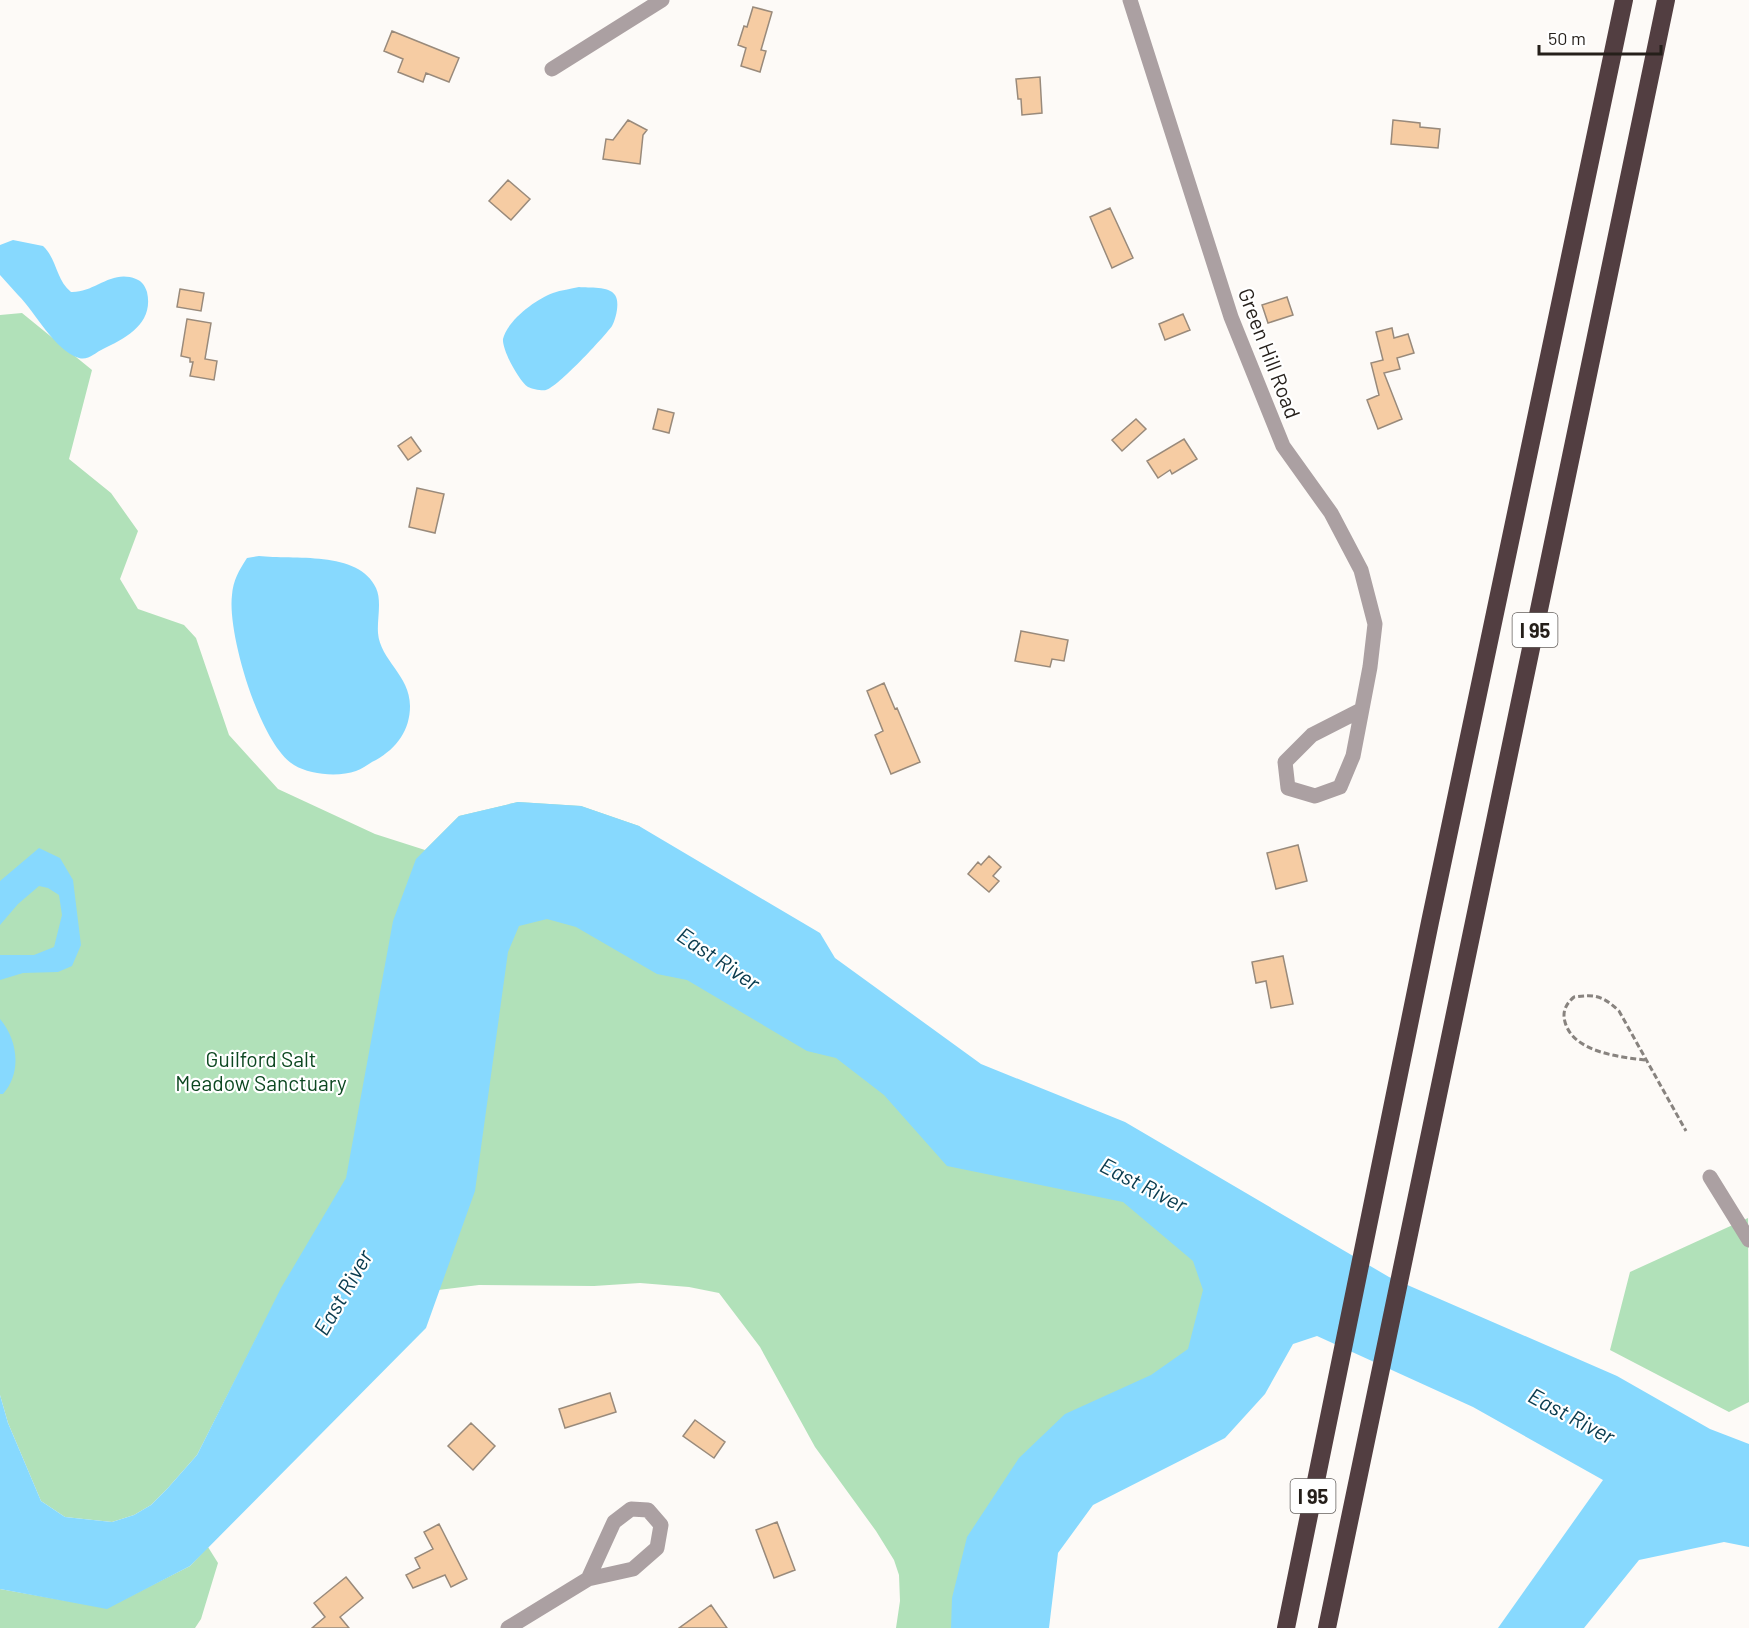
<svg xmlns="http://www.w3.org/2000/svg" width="1749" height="1628" viewBox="0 0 1749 1628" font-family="Barlow,sans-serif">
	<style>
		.green { fill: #b1e1b9 }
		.water { fill: #87d9fe }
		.building { fill: #f6cca3; stroke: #998a7b; stroke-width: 1.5 }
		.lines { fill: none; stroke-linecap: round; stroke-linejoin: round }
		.path { stroke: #88837f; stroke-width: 3; stroke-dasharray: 6 3; stroke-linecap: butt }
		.street { stroke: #aba0a2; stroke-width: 15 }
		.highway { stroke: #523e41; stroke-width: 18 }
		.labels { text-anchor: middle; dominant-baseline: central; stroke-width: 4.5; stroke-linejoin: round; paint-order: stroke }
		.shield { fill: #fff; stroke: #66625f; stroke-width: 1.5 }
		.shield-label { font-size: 20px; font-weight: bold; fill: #251f1a }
		.street-label { font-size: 21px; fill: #251f1a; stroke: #fff }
		.park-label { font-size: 21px; fill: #0c4720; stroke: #fff }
		.water-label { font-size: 22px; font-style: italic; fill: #093b4e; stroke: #fff }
	</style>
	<rect width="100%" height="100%" fill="#fdfaf7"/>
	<path class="green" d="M22 313 92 370 69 459 111 493 138 531 120 579 138 609 184 625 196 638 229 735 278 789 375 834 425 850 459 816 518 802 581 806 639 826 854 1009 1274 1247 1099 1464 1014 1628H896L900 1601 899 1575 894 1560 876 1531 815 1447 760 1347 719 1293 689 1287 640 1283 594 1286 479 1285 422 1292 258 1335 197 1455 167 1489 151 1505 134 1515 112 1522 65 1517 41 1501 8 1423 0 1395V315Z
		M1748 1218 1749 1402 1729 1412 1610 1350 1630 1272Z
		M208 1547 218 1563 201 1619 195 1628H0V1589L107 1608 190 1566Z"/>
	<path class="water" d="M13 240 43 246C57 259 56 280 71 292 95 293 111 269 136 279 142 281 145 286 147 292 154 323 127 338 103 349 96 352 88 361 79 358 54 350 36 313 18 295 12 288 6 282 0 275V245Z
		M579 287C589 288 609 286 615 295 620 302 616 319 612 326 604 337 558 387 546 390 542 391 532 389 528 387 519 381 502 350 503 339 507 321 536 299 553 293 561 290 571 289 579 287Z
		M259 556C292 560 359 550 376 588 382 601 377 619 378 633 380 660 410 675 410 706 410 730 397 748 376 760 369 763 363 769 356 771 339 777 310 775 294 765 260 745 227 633 232 595 233 581 239 570 247 558Z
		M518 802 581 806 639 826 820 933 835 958 981 1064 1125 1122 1389 1277 1617 1376 1710 1429 1749 1444V1547L1724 1542 1639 1560 1584 1628H1498L1603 1480 1473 1407 1317 1336 1293 1344 1265 1394 1225 1438 1093 1505 1058 1553 1049 1628H951L952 1598 967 1537 1019 1458 1065 1414 1151 1375 1188 1349 1203 1290 1193 1261 1123 1202 947 1166 884 1095 836 1058 807 1051 687 980 657 974 576 927 547 919 519 926 508 952 475 1191 426 1328 190 1566 107 1609 0 1589V1395L8 1423 41 1501 65 1517 112 1522 134 1515 151 1505 167 1489 197 1455 281 1288 346 1178 393 921 416 859 459 816Z
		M39 848 60 858 73 880 81 945 72 966 58 972 23 973 0 980V955H34L54 947 62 915 59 895 48 888 39 886 18 904 0 925V881Z
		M0 1019C18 1040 22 1073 3 1094H0Z"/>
	<path class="building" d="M753 7 772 12 761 50 766 51 760 72 741 66 746 48 738 45 744 26 747 27Z
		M392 31 459 58 449 82 426 73 423 82 398 72 403 59 384 51Z
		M1040 77 1042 113 1022 115 1021 99H1018L1016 79Z
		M628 120 647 130 643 135 640 164 603 159 606 139 613 140Z
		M1393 120 1420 123V127L1440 129 1438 148 1391 144Z
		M508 180 530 199 511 220 489 201Z
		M1110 208 1133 258 1112 268 1090 217Z
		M180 289 204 293 201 311 177 307Z
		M1287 297 1293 315 1268 323 1262 305Z
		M1183 314 1190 330 1165 340 1159 324Z
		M187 319 211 323 205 359 217 361 214 380 190 376 193 362H190V358L181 356Z
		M1392 328 1394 338 1408 334 1414 353 1397 358 1400 369 1384 373 1402 419 1378 429 1367 400 1379 395 1371 363 1383 360 1376 332Z
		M658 409 674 413 669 433 653 429Z
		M1136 419 1146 429 1122 451 1112 440Z
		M411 437 421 451 408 460 398 446Z
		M1184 439 1197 459 1172 474 1170 470 1158 478 1147 461Z
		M417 488 444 494 435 533 409 527Z
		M1021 631 1068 640 1064 661 1052 659 1050 667 1015 661Z
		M884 683 895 709 897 708 920 762 891 774 875 735 883 731 867 691Z
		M1298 845 1307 881 1276 889 1267 853Z
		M989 856 1001 867 993 876 999 881 989 892 968 874 978 862 981 865Z
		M1283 956 1293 1004 1271 1008 1266 981 1256 983 1252 962Z
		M610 1393 616 1412 565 1428 559 1409Z
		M695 1420 725 1442 714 1458 683 1436Z
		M471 1423 495 1446 473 1470 448 1446Z
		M777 1522 795 1570 774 1578 756 1530Z
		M439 1524 467 1579 451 1587 445 1575 413 1588 406 1575 420 1568 415 1558 433 1549 424 1532Z
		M346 1577 363 1598 340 1617 349 1628H312L325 1617 314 1603Z
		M711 1605 727 1628H679Z"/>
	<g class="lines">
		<path class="path" d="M1645 1060C1619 1057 1573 1052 1565 1022 1562 1011 1566 1004 1574 997 1596 994 1603 996 1619 1011L1686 1131"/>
		<path class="street" d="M1130 0 1231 317 1283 446 1331 513 1361 570 1375 624 1370 667 1353 756 1340 787 1315 796 1288 788 1285 762 1312 735 1361 710
			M552 69 662 0
			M1710 1177 1749 1240
			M508 1628 588 1579 633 1569 657 1548 661 1525 648 1510 631 1509 614 1522 588 1579"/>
		<path class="highway" d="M1286 1628 1430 922 1624 0
			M1327 1628 1666 0"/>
	</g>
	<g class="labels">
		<g class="shield">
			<rect x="1512.5" y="613" width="45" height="34" rx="4.5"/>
			<rect x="1290.5" y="1479" width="45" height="34" rx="4.5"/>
		</g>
		<g class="shield-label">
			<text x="1535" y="630">I 95</text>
			<text x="1313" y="1496">I 95</text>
		</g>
		<g class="street-label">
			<text transform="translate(1270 353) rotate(69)">Green Hill Road</text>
		</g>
		<g class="park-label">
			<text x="261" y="1058">Guilford Salt<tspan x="261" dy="24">Meadow Sanctuary</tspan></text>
		</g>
		<g class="water-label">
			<text transform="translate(719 958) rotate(34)">East River</text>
			<text transform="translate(1144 1184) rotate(27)">East River</text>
			<text transform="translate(342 1292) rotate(-60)">East River</text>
			<text transform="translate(1572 1415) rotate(28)">East River</text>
		</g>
	</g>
	<path d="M1539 45v9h122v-9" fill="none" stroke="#251f1a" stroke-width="3"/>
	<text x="1548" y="45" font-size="18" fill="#251f1a" stroke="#ffffff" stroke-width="4.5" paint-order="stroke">50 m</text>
</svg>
